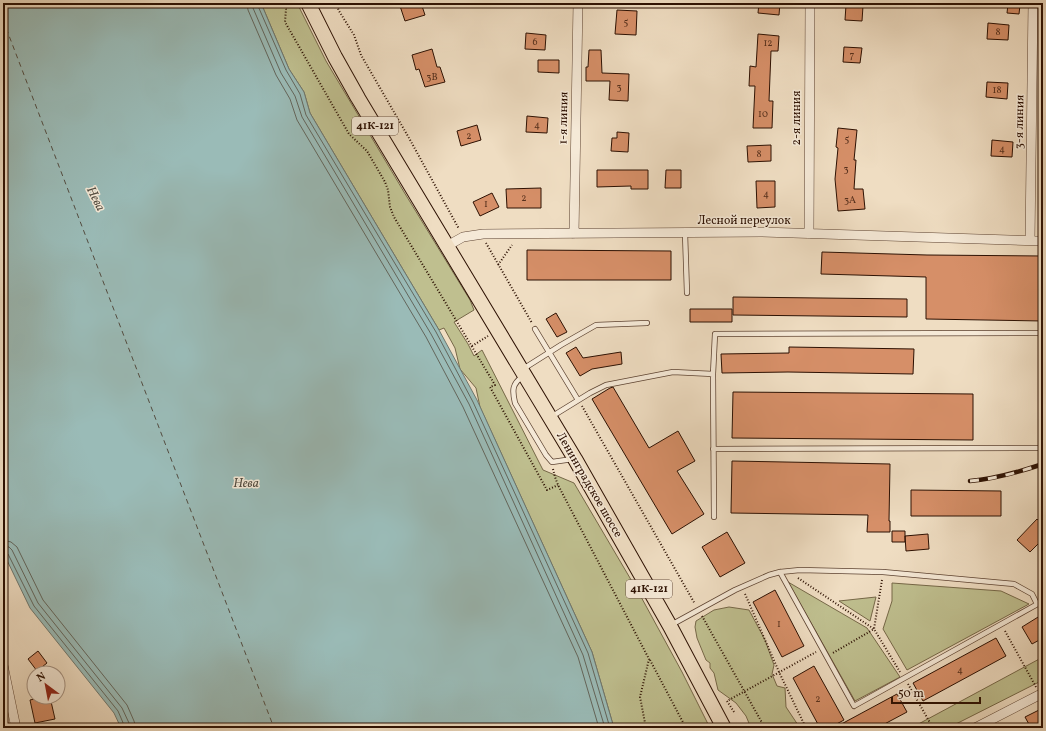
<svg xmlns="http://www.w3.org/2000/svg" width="1046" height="731" viewBox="0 0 1046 731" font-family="Vollkorn,serif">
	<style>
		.green { fill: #bfbf8f; stroke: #766848 }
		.water { fill: #9abbb7; stroke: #6e776f }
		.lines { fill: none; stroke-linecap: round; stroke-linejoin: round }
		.shore { stroke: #63665c; stroke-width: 1 }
		.ferry { stroke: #524c41; stroke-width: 1; stroke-dasharray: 5 4; stroke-linecap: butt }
		.building { fill: #d68f68; stroke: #2c1002 }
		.lane-casing { stroke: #5d4332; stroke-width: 6 }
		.street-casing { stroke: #5d4332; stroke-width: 10 }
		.primary-casing { stroke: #2c1002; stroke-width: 16 }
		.path { stroke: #2c1002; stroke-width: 2; stroke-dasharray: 1 2; stroke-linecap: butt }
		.lane { stroke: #f5e9d7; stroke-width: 4.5 }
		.street { stroke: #f5e9d7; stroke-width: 9 }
		.primary { stroke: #efddc2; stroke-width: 14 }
		.rail-casing { stroke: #2c1002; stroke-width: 4.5 }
		.rail { stroke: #f5e9d7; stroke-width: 3; stroke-dasharray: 9; stroke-linecap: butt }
		.labels { text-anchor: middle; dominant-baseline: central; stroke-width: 3; stroke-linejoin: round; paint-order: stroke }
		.number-label { font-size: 10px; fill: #56301c }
		.shield { fill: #f5e9d7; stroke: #685142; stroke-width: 1 }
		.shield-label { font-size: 11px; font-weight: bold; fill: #2c1002 }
		.street-label { font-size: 12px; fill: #2c1002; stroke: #f5e9d7 }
		.water-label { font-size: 13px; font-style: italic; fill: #524c41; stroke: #f5e9d7 }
	</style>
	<rect width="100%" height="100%" fill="#efddc2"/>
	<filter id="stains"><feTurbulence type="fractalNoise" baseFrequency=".005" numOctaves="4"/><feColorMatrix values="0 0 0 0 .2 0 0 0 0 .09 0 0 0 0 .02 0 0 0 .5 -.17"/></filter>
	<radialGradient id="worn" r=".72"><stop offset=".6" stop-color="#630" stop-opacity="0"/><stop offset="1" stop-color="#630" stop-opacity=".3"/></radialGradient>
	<path class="green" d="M261 3H297L326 61 404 192 470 300 474 310 454 322 468 344 474 356 482 350 543 470 574 483 640 595 682 672 710 728H614L592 652 480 407 476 388 460 369 455 348 444 328 439 330 310 113 304 92 289 69Z
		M788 582 867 628 900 677 855 701Z
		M892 583 1001 591 1029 604 907 670 883 629 892 601Z
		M876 597 870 621 839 601Z
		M729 607 749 610 765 640 774 665 772 674 777 686 785 688 786 707 800 728H751L746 716 736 703 718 690 714 673 710 668V663L706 660 697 638 695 627 696 621 714 610Z
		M1043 657V680L948 728H911Z"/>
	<path class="water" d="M3 3H261L289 69 304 92 310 113 439 330 477 400 592 652 614 728H121L114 713 30 608 3 552Z"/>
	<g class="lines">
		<path class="shore" d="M247 3 248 10 276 75 290 99 297 120 426 337 463 407 578 657 599 728
			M253 3V8L281 73 295 96 302 117 431 334 469 404 583 655 605 728
			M258 3V6L286 70 300 94 306 115 436 332 473 402 588 653 610 728
			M3 540 11 542 17 547 43 600 127 705 134 721 136 728
			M3 546 9 547 12 550 38 603 122 708 129 723 130 728
			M3 551 6 552 8 554 34 606 118 711 124 725V728"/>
		<path class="ferry" d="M3 20 274 728"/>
	</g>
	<path class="building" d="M410 3H421L425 15 405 21 400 6Z
		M759 3H780L779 15 758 13Z
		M1008 4 1020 5 1019 14 1007 13Z
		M846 5 863 6 862 21 845 20Z
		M617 10 637 11 636 35 615 34Z
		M988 23 1009 25 1008 40 987 39Z
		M526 33 546 35 545 50 525 49Z
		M758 34 779 36 778 51H771L769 101H773L772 128H753L755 86H749L750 66 756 67Z
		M844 47 862 48 860 63 843 62Z
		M432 49 437 67H440L445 82 425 87 419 69 416 70 412 55Z
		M589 50H601L602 73 629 74 628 101 609 100 610 81H586V67H588Z
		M538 60H559V73L538 72Z
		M987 82 1008 83 1007 99 986 97Z
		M527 116 548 118 547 133 526 132Z
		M477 125 481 140 461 146 457 131Z
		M838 128 857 130 854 160H856L854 189H863L865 209 838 211 835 179 838 148 836 147Z
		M617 132 629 133 628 152 611 151 612 138H617Z
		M992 140 1013 142 1012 157 991 156Z
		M771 145V161L748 162 747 146Z
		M597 170H648V189H631V186L597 187Z
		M666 170H681V188H665Z
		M756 181H775V207L757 208Z
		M541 188V208H507L506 189Z
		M492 193 499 207 480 216 473 202Z
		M527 250 671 251V280H527Z
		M822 252 927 255 1043 256V321L926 319V277L821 274Z
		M733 297 907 299V317L733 315Z
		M690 309H732V322H690Z
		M556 313 567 332 557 337 546 319Z
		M576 347 583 358 621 352 622 364 592 369 580 376 566 353Z
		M789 347 914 349 913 374 788 372 722 373 721 354 789 353Z
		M613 387 649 448 678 431 695 461 677 471 704 514 672 534 592 399 610 388Z
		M733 392 973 394V440L732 438Z
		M732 461 890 464 889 521H890V532H867L868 515 731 513Z
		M911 490 1001 491V516H911Z
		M1037 519 1043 525V539L1030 552 1017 540Z
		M892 531H905V542H892Z
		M727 532 745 563 720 577 702 547Z
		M928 534 929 549 906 551 905 536Z
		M775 590 804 646 782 657 753 602Z
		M1043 614V638L1032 644 1022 627Z
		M996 638 1006 656 923 701 913 683Z
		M38 651 47 663 37 671 28 659Z
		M814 666 844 720 829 728H820L793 678Z
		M897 694 907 712 877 728H834Z
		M43 697H50L55 719 35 723 30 700Z
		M1043 708V728H1031L1025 717Z"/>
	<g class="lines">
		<g class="lane-casing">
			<path id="lane" d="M685 233 687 293
				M535 329 578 400
				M523 369 561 345 596 325 647 323
				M713 374 715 334 1043 333
				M523 376C512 384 512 390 515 403L546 455 552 462 573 459
				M551 417 590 393 606 385 673 372 713 374 714 517
				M713 449 1043 448
				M780 572 854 706 1043 601
				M671 625 735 590 769 575 780 572 800 570 883 572 1014 584 1032 594 1037 604"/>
		</g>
		<g class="street-casing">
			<path id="street" d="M574 234 578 3
				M809 234 810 3
				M1030 240 1033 3
				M447 246 463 237 483 234 762 232 1043 241
				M3 665 16 728
				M975 728 1043 693"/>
		</g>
		<g class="primary-casing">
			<path id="primary" d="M308 3 335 57 358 98 575 459 670 626 724 728"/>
		</g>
		<path class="path" d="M284 3 286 9 285 22 349 134 367 151 385 182 388 190 390 207 394 217 495 385 490 387 547 490 558 485
			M336 3 339 11 354 35 361 55 409 138 459 229
			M486 243 532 323
			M498 265 512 245
			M472 346 488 336
			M582 406 695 604
			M553 469 555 477 558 485 649 659 640 697 646 728
			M798 578 874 629 833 653
			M882 580 874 629 900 672
			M745 594 779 672 806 728
			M702 616 765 728
			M1005 631 1036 687
			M650 660 686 728
			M908 684 933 728
			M734 712 727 701 816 652"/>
		<use href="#lane" class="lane"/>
		<use href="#street" class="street"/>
		<use href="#primary" class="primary"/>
		<g class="rail-casing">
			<path id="rail" d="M970 481C995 479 1019 472 1043 464"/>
		</g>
		<use href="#rail" class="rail"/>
	</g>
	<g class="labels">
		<g class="number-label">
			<text x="626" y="22">5</text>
			<text x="998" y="32">8</text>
			<text x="535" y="42">6</text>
			<text x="768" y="43">12</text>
			<text x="852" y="55">7</text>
			<text x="432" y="77">3В</text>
			<text x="619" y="87">3</text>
			<text x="997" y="90">18</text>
			<text x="763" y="114">10</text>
			<text x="537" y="125">4</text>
			<text x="469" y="136">2</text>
			<text x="847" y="139">5</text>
			<text x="1002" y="149">4</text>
			<text x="759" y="154">8</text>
			<text x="846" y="169">3</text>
			<text x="766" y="194">4</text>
			<text x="524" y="198">2</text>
			<text x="850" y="200">3А</text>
			<text x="486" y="204">1</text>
			<text x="779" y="624">1</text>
			<text x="960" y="670">4</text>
			<text x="818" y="699">2</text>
		</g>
		<g class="shield">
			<rect x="352" y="117" width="46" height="18" rx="3"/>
			<rect x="626" y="580" width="46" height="18" rx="3"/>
		</g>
		<g class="shield-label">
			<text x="375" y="126">41К-121</text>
			<text x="649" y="589">41К-121</text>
		</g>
		<g class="street-label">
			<text transform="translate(564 118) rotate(-89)">1-я линия</text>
			<text transform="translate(797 118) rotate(-90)">2-я линия</text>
			<text transform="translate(1020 122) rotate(-89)">3-я линия</text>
			<text x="744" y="221">Лесной переулок</text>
			<text transform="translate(589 485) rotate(60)">Ленинградское шоссе</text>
		</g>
		<g class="water-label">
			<text transform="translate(95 199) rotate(63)">Нева</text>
			<text x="246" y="484">Нева</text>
		</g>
	</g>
	<rect width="1046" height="731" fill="none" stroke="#efddc2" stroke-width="16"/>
	<rect x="4" y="4" width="1038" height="723" fill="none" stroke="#2c1002" stroke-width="2"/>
	<rect x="8" y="8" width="1030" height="715" fill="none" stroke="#2c1002"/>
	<g transform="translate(46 685) rotate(328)"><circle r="19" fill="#f5e9d7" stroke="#a59282"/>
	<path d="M0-3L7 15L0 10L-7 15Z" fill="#8f2418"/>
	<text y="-6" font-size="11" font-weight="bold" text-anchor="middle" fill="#2c1002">N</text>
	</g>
	<path d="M892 697v6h88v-6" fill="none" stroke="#2c1002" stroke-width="2"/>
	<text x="898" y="697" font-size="12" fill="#2c1002" stroke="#f5e9d7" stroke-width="3" paint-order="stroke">50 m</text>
	<rect width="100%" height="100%" filter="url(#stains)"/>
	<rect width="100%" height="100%" fill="url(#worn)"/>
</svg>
